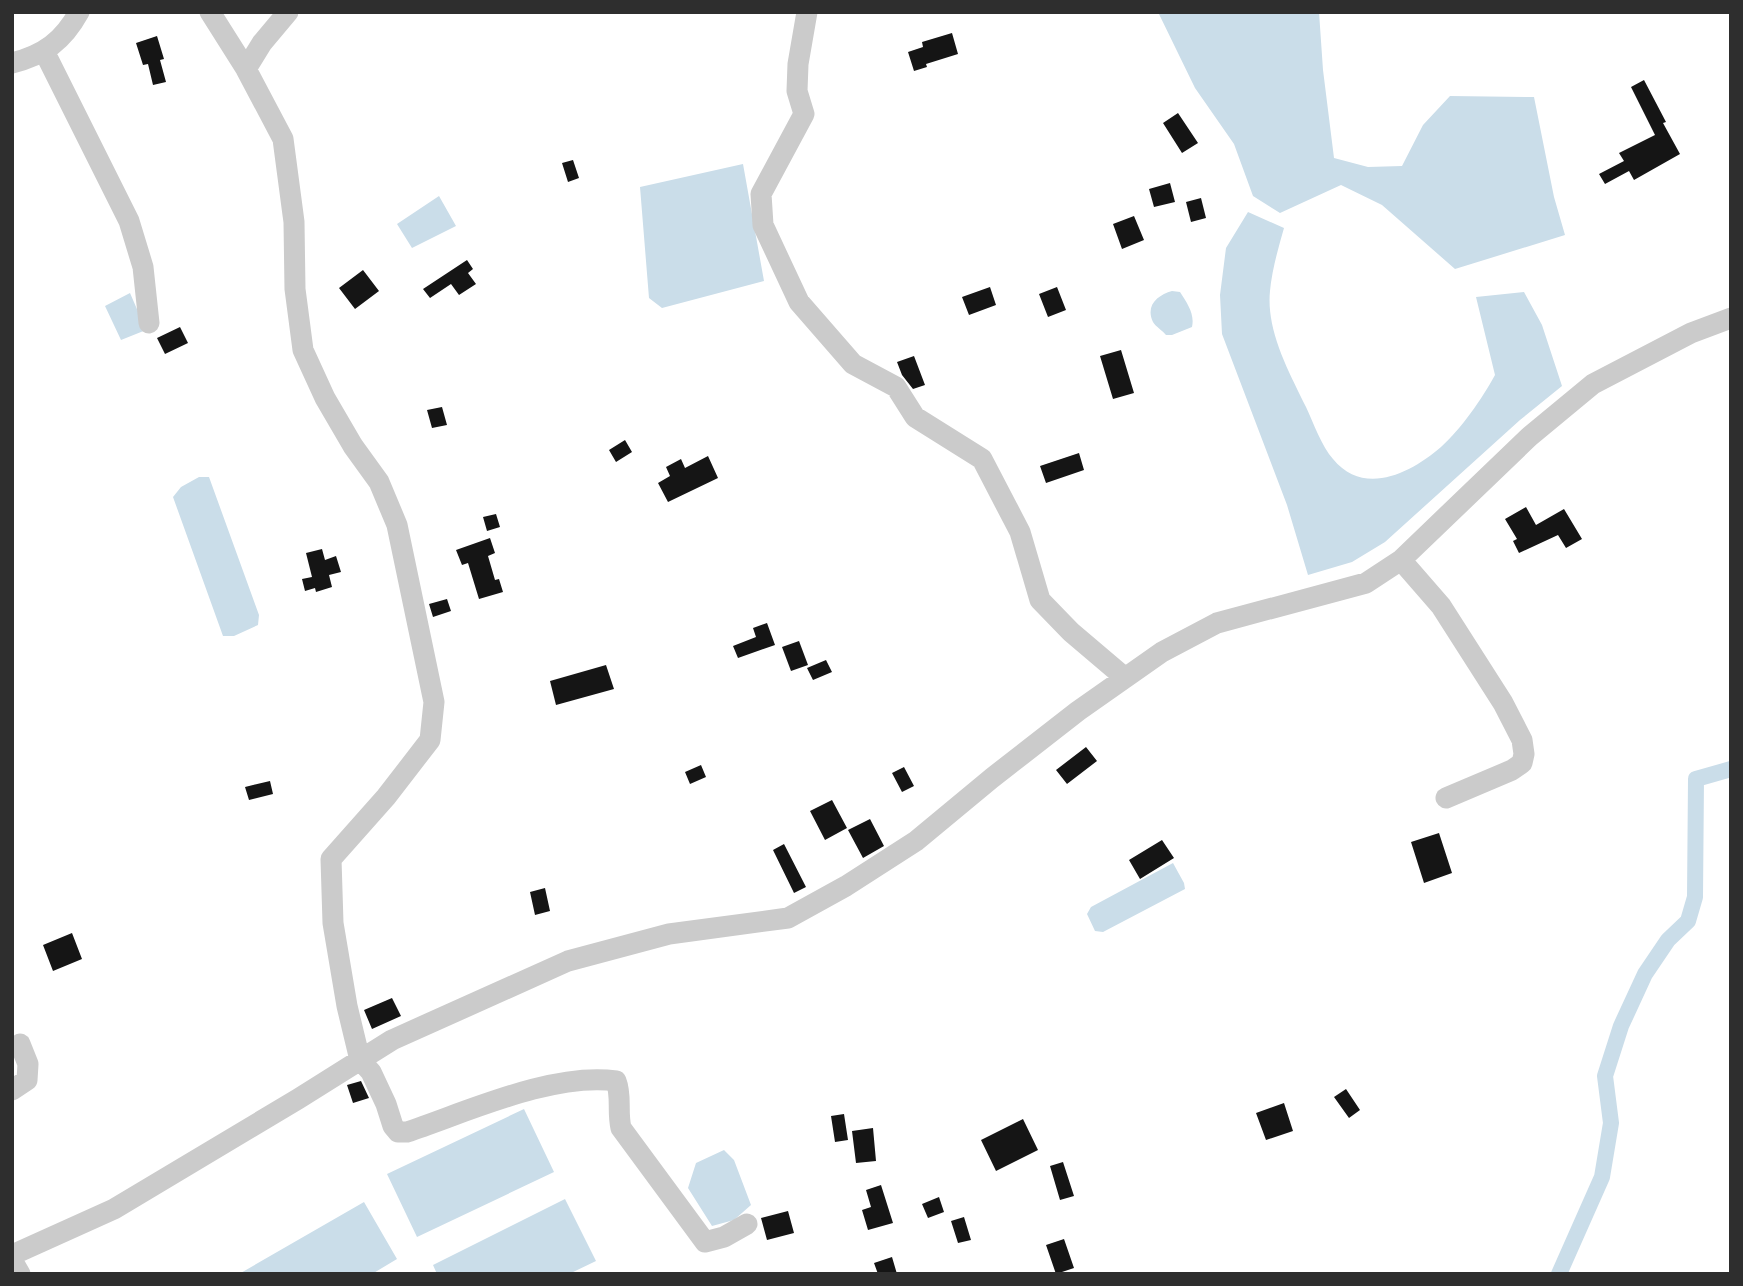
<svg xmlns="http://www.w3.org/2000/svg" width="1743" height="1286" viewBox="0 0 1743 1286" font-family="Manrope,sans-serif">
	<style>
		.water { fill: #cadde9 }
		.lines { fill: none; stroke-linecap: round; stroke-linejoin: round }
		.canal { stroke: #cadde9; stroke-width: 16 }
		.building { fill: #151515 }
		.minor { stroke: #cbcbcb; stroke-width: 21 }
	</style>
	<rect width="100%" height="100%" fill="#fff"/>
	<path class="water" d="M1158 12H1319L1323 70 1334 158 1368 167 1402 166 1423 125 1450 96 1534 97 1554 197 1565 235 1455 269 1382 205 1341 185 1280 213 1253 196 1234 144 1195 88Z
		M743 164 764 281 662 308 649 298 640 187Z
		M439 196 456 226 412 248 397 224Z
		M1248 212 1284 228C1278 249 1272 270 1270 291 1266 331 1289 372 1306 407 1313 422 1322 447 1333 459 1364 497 1411 473 1441 447 1461 429 1482 399 1495 375L1476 297 1524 292 1542 325 1562 386 1520 420 1385 542 1352 562 1308 575 1287 505 1222 334 1220 295 1226 248Z
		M1172 291 1180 292C1187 303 1195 314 1192 327L1172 335H1166C1163 331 1155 326 1153 322 1145 305 1158 295 1172 291Z
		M130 293 146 330 121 340 105 306Z
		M199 477H209L259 615 258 625 234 636H223L173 497 181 487Z
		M1173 863 1184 883 1185 889 1103 932 1095 931 1087 914 1091 907Z
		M524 1109 554 1172 417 1237 387 1174Z
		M724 1150 734 1160 751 1205 734 1220 712 1226 688 1188 696 1163Z
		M565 1199 596 1261 569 1274H437L433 1265Z
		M364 1202 397 1259 372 1274H239Z"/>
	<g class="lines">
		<path class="canal" d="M1559 1274 1602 1177 1611 1123 1605 1076 1621 1026 1645 974 1668 940 1688 921 1695 897 1696 779 1731 769"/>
	</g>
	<path class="building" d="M952 33 958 54 926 64 927 67 914 71 908 52 923 47 922 42Z
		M157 36 164 59 160 60 166 82 153 85 148 64 143 65 136 43Z
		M1644 80 1666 122 1663 123 1680 154 1634 180 1629 171 1605 184 1599 174 1624 161 1619 153 1655 135 1631 87Z
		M1178 113 1198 143 1182 153 1163 123Z
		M573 160 579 178 568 182 562 163Z
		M1170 183 1175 202 1154 207 1149 189Z
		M1201 198 1206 218 1191 222 1186 202Z
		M1134 216 1144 240 1122 249 1113 224Z
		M467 260 473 269 468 273 476 284 459 295 451 284 430 298 423 289Z
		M363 270 379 291 355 309 339 288Z
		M990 287 996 305 969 315 962 297Z
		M1057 287 1066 310 1048 317 1039 294Z
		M180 327 188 343 165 354 157 338Z
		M1121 350 1134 393 1113 399 1100 356Z
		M914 356 925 385 913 389 902 375 897 362Z
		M442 407 447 425 432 428 427 410Z
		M625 440 632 452 616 462 609 450Z
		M1079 453 1084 470 1046 483 1040 466Z
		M708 456 718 478 668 502 658 483 670 476 666 467 681 459 685 468Z
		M1526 507 1536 525 1564 509 1582 539 1566 548 1558 535 1519 553 1513 541 1517 539 1505 519Z
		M496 514 500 527 487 531 483 517Z
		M490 538 495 553 488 556 495 580 499 579 503 592 479 599 468 563 462 565 456 550Z
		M322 549 325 560 336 556 341 572 329 575 332 587 316 592 315 588 305 591 302 579 312 577 306 553Z
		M447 599 451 611 433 617 429 604Z
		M767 623 775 645 738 658 733 646 756 637 753 628Z
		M799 641 808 665 791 671 782 647Z
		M826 660 832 672 813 680 807 668Z
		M606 665 614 689 556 705 550 681Z
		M1086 747 1097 761 1067 784 1056 770Z
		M701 765 706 777 690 784 685 772Z
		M904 767 914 786 902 792 892 773Z
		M270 781 273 794 249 800 245 787Z
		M832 800 847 828 825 840 810 811Z
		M870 819 884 846 863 858 848 830Z
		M1439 833 1452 873 1424 883 1411 842Z
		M1162 840 1174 858 1140 879 1129 860Z
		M784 844 806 887 794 893 773 850Z
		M545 888 550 911 535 915 530 892Z
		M72 933 82 959 53 971 43 945Z
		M392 998 401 1016 372 1029 364 1010Z
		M361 1081 369 1098 353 1103 347 1085Z
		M1346 1089 1360 1110 1349 1118 1334 1097Z
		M1284 1103 1293 1131 1266 1140 1256 1113Z
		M844 1114 848 1140 835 1142 831 1116Z
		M1023 1119 1038 1150 996 1171 981 1140Z
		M873 1128 876 1161 856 1163 852 1131Z
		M1063 1162 1074 1196 1060 1200 1050 1166Z
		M881 1185 893 1223 868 1230 862 1210 871 1207 866 1190Z
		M939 1197 944 1212 928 1218 922 1204Z
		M788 1211 794 1233 767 1240 761 1218Z
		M964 1217 971 1240 958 1243 951 1221Z
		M1064 1239 1074 1268 1056 1274 1046 1245Z
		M892 1257 897 1274H878L874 1263Z"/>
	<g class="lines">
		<path class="minor" d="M210 12 246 69
			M288 12 262 43 246 69 283 139 294 222 295 289 303 350 325 398 353 446 379 482 397 525 434 702 430 740 386 797 331 859 333 923 347 1006 360 1060 371 1072 386 1104 393 1126 398 1132H407C467 1112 553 1072 616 1081 622 1096 617 1111 621 1128L705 1242 724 1237 747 1224
			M807 12 798 64 797 91 804 114 761 194 763 225 799 302 853 364 896 387 915 417 982 459 1020 532 1040 600 1071 632 1124 677
			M44 51 129 221 143 267 149 323
			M12 63C44 55 63 41 79 12
			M1401 560 1441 606 1503 703 1522 740 1524 754 1522 763 1512 770 1446 798
			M12 1090 27 1080 28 1064 20 1044
			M12 1255 114 1209 298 1099 392 1040 568 961 669 934 788 918 846 886 916 841 992 778 1078 711 1162 652 1217 623 1366 583 1401 560 1529 437 1593 384 1691 333 1731 318
			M12 1260 20 1274"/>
	</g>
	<rect width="1743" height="1286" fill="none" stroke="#2e2e2e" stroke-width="28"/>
</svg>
